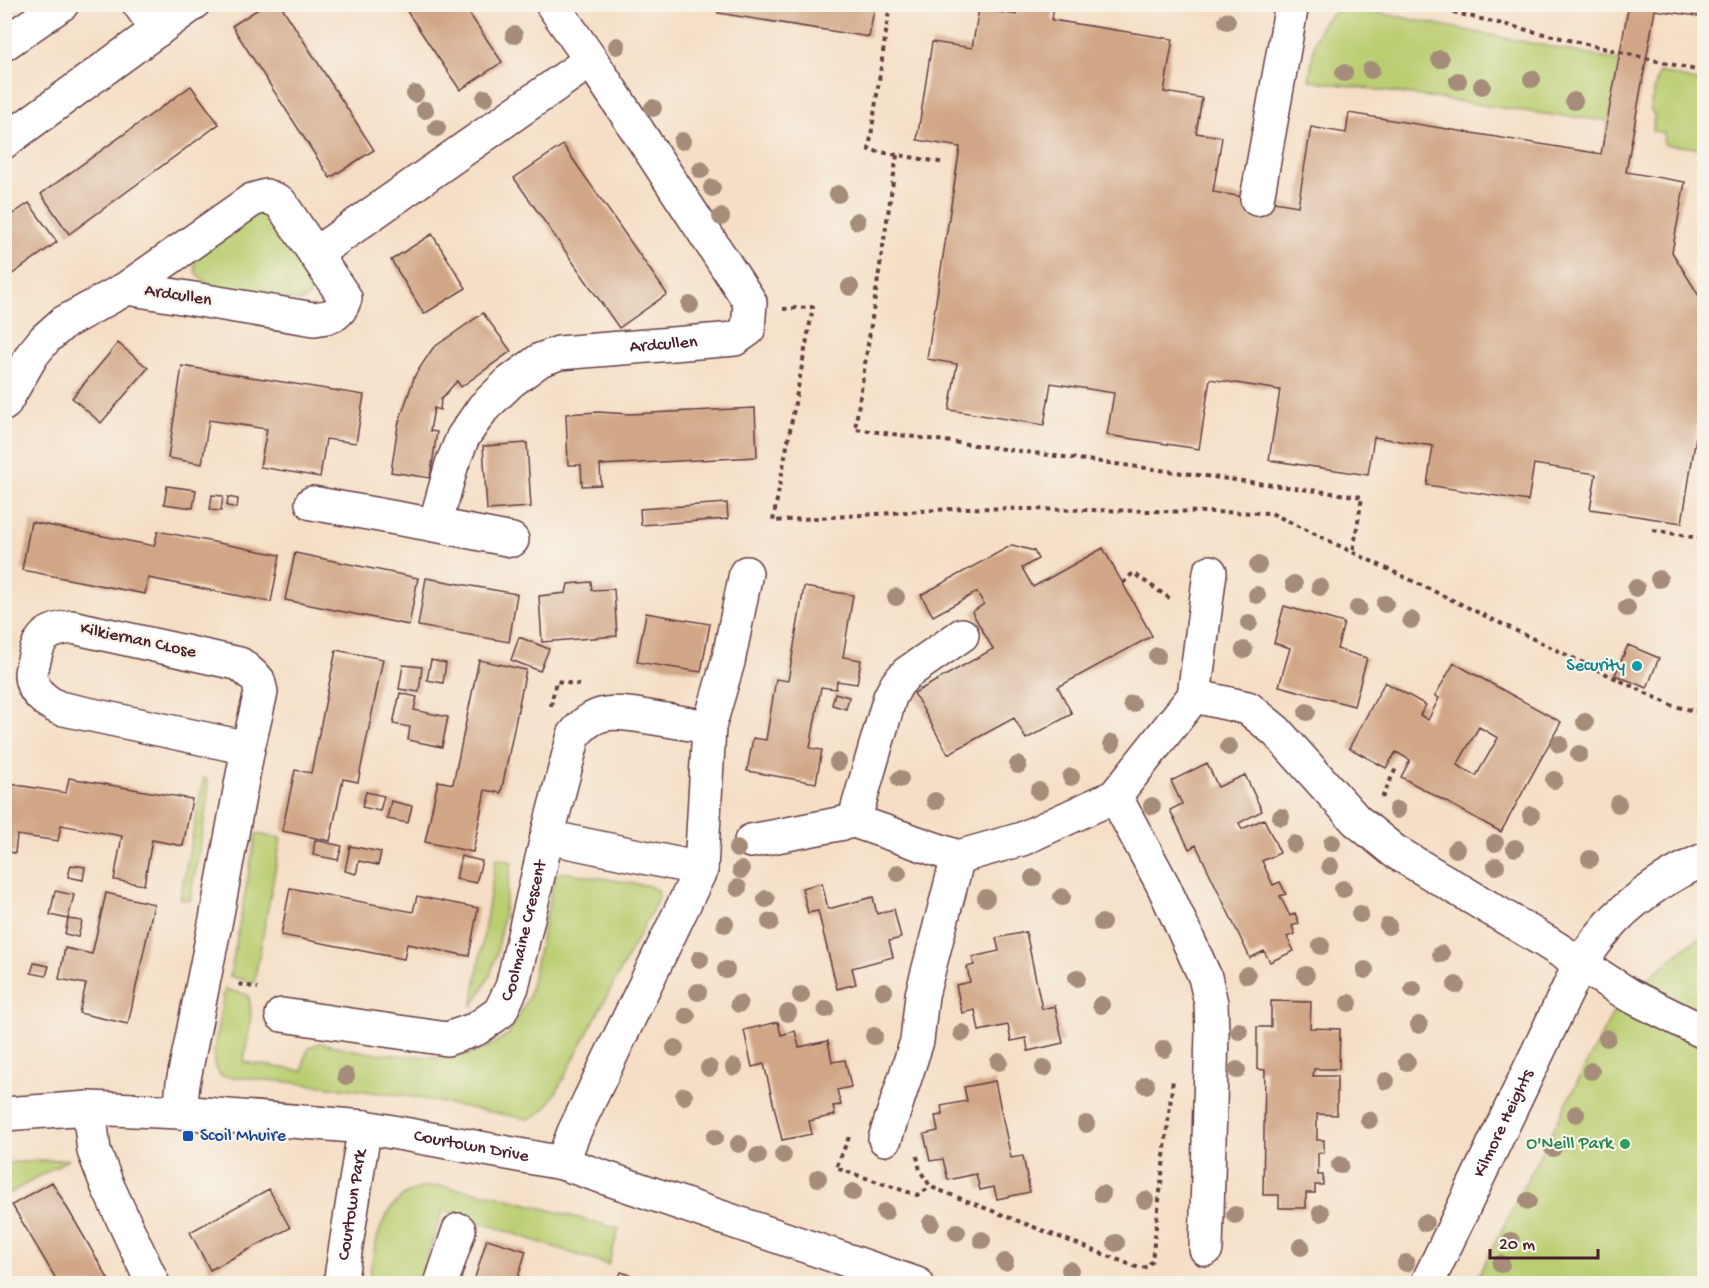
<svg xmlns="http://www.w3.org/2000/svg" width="1709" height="1288" viewBox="0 0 1709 1288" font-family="'Gochi Hand',sans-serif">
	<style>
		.green { fill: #bace71; stroke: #82764e; stroke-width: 1.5 }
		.building { fill: #d1a686; fill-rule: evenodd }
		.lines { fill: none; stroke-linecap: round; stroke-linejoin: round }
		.minor-casing { stroke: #643c42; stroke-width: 36 }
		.path { stroke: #643c42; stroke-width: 4; stroke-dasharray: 4.5 4.5; stroke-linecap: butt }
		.minor { stroke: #fff; stroke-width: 33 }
		.tree { fill: #a68d7a }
		.culture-dot { fill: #0f9aa8; stroke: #f7f3e8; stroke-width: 2 }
		.transit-dot { fill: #1a4fb4; stroke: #f7f3e8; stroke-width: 2 }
		.leisure-dot { fill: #2e9e5b; stroke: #f7f3e8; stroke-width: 2 }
		.labels { text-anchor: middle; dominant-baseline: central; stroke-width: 4.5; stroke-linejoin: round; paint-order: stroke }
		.street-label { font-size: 18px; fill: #4a1f2b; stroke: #f7f3e8 }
		.culture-label { font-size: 18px; fill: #0d838f; stroke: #f7f3e8; text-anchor: end }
		.transit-label { font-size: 18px; fill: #164399; stroke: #f7f3e8; text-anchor: start }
		.leisure-label { font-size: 18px; fill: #27864d; stroke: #f7f3e8; text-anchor: end }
	</style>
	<rect width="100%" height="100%" fill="#f7f3e8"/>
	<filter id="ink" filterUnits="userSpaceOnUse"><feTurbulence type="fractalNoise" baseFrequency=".0167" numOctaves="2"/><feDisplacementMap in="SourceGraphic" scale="12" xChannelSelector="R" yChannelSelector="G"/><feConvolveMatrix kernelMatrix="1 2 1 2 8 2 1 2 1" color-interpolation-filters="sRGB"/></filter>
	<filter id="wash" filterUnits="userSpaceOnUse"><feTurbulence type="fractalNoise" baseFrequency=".008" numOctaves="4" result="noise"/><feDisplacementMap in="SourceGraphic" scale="24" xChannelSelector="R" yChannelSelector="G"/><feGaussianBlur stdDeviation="1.35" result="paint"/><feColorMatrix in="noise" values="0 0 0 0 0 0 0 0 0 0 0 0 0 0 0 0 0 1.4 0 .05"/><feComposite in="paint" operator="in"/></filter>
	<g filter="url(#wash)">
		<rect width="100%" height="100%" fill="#f5dec5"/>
		<path class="green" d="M1355 8 1626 62 1618 122 1545 114 1309 80C1313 58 1313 22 1336 12 1341 9 1349 9 1355 8Z
			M1659 72 1704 83V149L1663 144 1664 133 1653 131 1654 115 1650 108Z
			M264 209 273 216 313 278C314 290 312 296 301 301L216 288 206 283 195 272V262L199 252Z
			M204 777 208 783V799L190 900 180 899Z
			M256 834 281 838 254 983 230 976Z
			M496 858 512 862 497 953 490 976 472 1007Z
			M563 872 649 886 658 891V899L559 1087C549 1103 546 1114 527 1119L407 1096 289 1082 221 1076 215 1067 213 1053 225 989 248 995C255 1016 246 1041 244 1062L303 1071 305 1056 310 1047 320 1043 370 1053 445 1058 470 1054 488 1047 509 1034 529 996 553 885 556 875Z
			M1704 935V1283L1474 1284 1617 1005 1684 948Z
			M69 1159 5 1196V1163Z
			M442 1186 498 1196 619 1229 608 1265 443 1210 418 1283 368 1284C374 1249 379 1201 418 1189 425 1186 434 1187 442 1186Z"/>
		<g id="blocks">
			<path class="building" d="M266 4H280L374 150 330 178 232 26Z
				M402 4H463L502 62 460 90Z
				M1018 4H1054L1052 20 1173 39 1164 92 1202 98 1196 133 1222 137 1213 192 1298 206 1311 127 1346 133 1349 113 1601 154 1629 4H1704V17L1655 10 1626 172 1685 182 1672 252 1704 304V387L1682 523 1590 509 1596 474 1534 464 1528 501 1427 485 1433 446 1374 437 1368 475 1269 460 1280 390 1210 379 1199 449 1107 435 1114 393 1051 383 1044 425 949 410 957 364 927 359 960 147 917 140 932 42 972 48 979 9 1016 15Z
				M720 5H875L869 37 718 13Z
				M191 86 219 124 69 234 41 194Z
				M563 145 667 294 619 328 514 178Z
				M29 203 57 242 4 280V220Z
				M432 234 466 288 424 314 391 260Z
				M483 313 511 351 461 387 457 381 441 399 440 410 434 408 430 431 437 432 430 478 391 472 398 425 415 375 433 348Z
				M118 343 148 368 101 423 72 398Z
				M182 366 364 395 356 443 326 439 320 477 260 467 267 429 209 420 202 464 168 458Z
				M755 408 757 457 600 465 601 485 582 486 581 465H568L566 414 598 412 629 414Z
				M527 443 531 507 487 510 483 446Z
				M167 486 196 490 193 508 164 504Z
				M212 495 223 496 221 511 210 510Z
				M228 497 238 499 237 508 227 506Z
				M727 503 728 519 641 525 640 509Z
				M31 522 154 546 158 531 280 555 271 602 148 578 145 594 22 570Z
				M1012 545 1034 551 1038 559 1022 568 1033 587 1103 548 1152 636 1058 687 1072 714 1026 739 1014 718 948 754 914 693 993 649 972 612 984 604 977 592 933 616 921 595Z
				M295 553 418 578 409 625 285 600Z
				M426 578 517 594 509 642 418 626Z
				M591 582 592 590 614 589 617 636 542 642 539 596 566 593 568 584Z
				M804 587 853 595 843 657 861 660 857 684 837 681 836 689 821 687 810 748 822 750 816 783 747 771 753 738 766 740 776 679 788 681Z
				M1284 606 1344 623 1337 649 1367 658 1354 706 1279 686 1290 648 1274 643Z
				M646 613 710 624 701 672 637 662Z
				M519 637 549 649 540 671 511 660Z
				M1628 645 1659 658 1647 688 1615 675Z
				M336 650 383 659 358 782 343 779 330 841 282 831 295 770 311 773Z
				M431 660 446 663 443 683 427 680Z
				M479 660 526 670 501 793 485 790 473 852 425 842 438 781 453 784Z
				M1454 663 1561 722 1501 832 1401 777 1410 760 1396 752 1386 768 1349 748 1385 682 1426 705 1420 715 1428 720 1439 698 1435 696ZM1479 727 1498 738 1476 776 1457 765Z
				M403 665 422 667 419 692 399 689Z
				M400 693 417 697 414 710 448 717 442 747 408 740 410 727 393 724Z
				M835 693 849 697 846 709 832 705Z
				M1207 763 1218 787 1245 775 1262 811 1239 823 1242 829 1264 819 1280 853 1262 861 1273 885 1280 882 1286 894 1280 896 1290 916 1295 913 1299 923 1292 926 1295 934 1287 937 1294 951 1270 962 1264 951 1250 958 1196 845 1189 849 1170 810 1182 804 1171 781Z
				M69 778 192 799 183 846 152 840 144 885 114 880 122 836 61 825 58 841 17 835 15 853 4 851V783L66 793Z
				M366 792 384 796 380 811 362 807Z
				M391 801 412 806 408 823 387 819Z
				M315 840 342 846 338 860 313 855Z
				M350 846 381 852 378 865 359 861 356 874 345 871Z
				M461 856 482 861 476 883 456 879Z
				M71 865 85 867 83 880 68 877Z
				M822 883 828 909 873 897 877 914 894 909 901 938 889 941 893 957 852 968 856 984 837 989 818 911 808 913 802 888Z
				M290 888 413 912 417 896 478 908 469 956 407 944 404 959 281 935Z
				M55 891 74 895 68 919 50 915Z
				M106 893 154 904 128 1024 79 1013 86 984 59 979 65 948 92 954Z
				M68 919 82 921 78 937 65 934Z
				M1026 932 1042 1009 1055 1006 1063 1043 1028 1051 1026 1038 1011 1041 1008 1025 979 1031 975 1010 962 1013 956 985 970 982 967 967 974 965 972 957 999 951 996 938Z
				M34 963 49 966 46 976 31 973Z
				M1271 1001 1311 1002 1310 1028 1340 1029 1339 1069H1314L1313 1076H1337V1115L1317 1114V1140H1324V1153H1318V1175H1323V1185H1315V1193H1306V1208H1279V1195H1263L1265 1070 1257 1069V1027H1271Z
				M778 1022 781 1035 795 1031 799 1047 828 1041 832 1062 845 1060 851 1087 837 1090 841 1105 833 1106 835 1115 809 1121 812 1134 782 1140 764 1064 752 1067 744 1030Z
				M995 1081 1011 1158 1023 1156 1030 1192 997 1199 994 1187 980 1190 976 1174 948 1180 943 1159 930 1161 924 1134 938 1131 935 1116 943 1115 941 1106 967 1101 964 1087Z
				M52 1182 83 1235 111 1284H59L12 1205Z
				M269 1189 290 1228 210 1270 190 1232Z
				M487 1239 526 1251 516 1284H473Z
				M621 1272 654 1283V1284H617Z"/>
		</g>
	</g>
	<g filter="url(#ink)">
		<use href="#blocks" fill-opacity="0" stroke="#643c42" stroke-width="1.5"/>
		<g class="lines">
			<g class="minor-casing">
				<g id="minor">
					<path d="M139 4 158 30"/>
					<path d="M4 44 62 4"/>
					<path d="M4 142 193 4"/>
					<path d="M1257 199 1292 4"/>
					<path d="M315 254 591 60"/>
					<path d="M4 404 32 355 45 339 63 323 127 288 252 200 266 196 280 202 345 298C339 317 332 316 314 319L127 288"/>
					<path d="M312 503 435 525"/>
					<path id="s1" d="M512 540 435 525 452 464 463 437 483 408 510 382 540 360 559 353 735 339 748 330 750 302 591 60 552 4"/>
					<path d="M962 635 907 673 897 684 890 697 854 821 958 857 1022 839 1115 796 1194 696 1210 572"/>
					<path d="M1194 696 1248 708 1276 731 1356 820 1394 851 1548 943 1629 995 1704 1032"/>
					<path d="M1115 796 1163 885 1205 977 1211 1003 1212 1032 1206 1249"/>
					<path d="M751 841 854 821"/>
					<path d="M701 869 547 837 574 735C597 705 620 713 654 718 672 721 691 724 709 727"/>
					<path id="s2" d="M282 1015 447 1039 476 1029 500 1012 512 987 547 837"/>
					<path d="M89 1108 94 1151 108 1187 153 1284"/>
					<path d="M180 1112 183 1083 216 919 248 748 261 692 258 680 240 664 72 627C47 630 39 636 34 660 33 664 31 670 31 674 31 691 46 702 59 708L248 748"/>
					<path id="s3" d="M4 1114 89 1108 180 1112 365 1127 562 1163 917 1284"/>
					<path d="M885 1139 917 1041 922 995 958 857"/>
					<path d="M562 1163 574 1132 701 869 709 727 728 662 746 573"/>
					<path id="s4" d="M340 1284 359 1162 365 1127"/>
					<path d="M441 1284 459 1230"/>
					<path id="s5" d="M1427 1284 1580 964C1591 948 1602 933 1615 919 1639 895 1672 873 1704 860"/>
				</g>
			</g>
			<path class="path" d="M890 4 869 150 945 163
				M1418 4 1704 72
				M897 155 855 429 1362 497 1353 552
				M783 309 813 307 773 521 966 508 1271 513 1673 706 1704 713
				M1653 530 1704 539
				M1123 583 1133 573 1172 600
				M551 706 556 681 579 685
				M1382 798 1397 766
				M239 984 258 988
				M849 1137 836 1168 917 1195 931 1187
				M917 1156 920 1171 931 1187 1139 1268 1147 1267 1152 1261 1173 1079"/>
			<use href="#minor" class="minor"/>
		</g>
		<g class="tree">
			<circle cx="1227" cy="21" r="9"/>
			<circle cx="514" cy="35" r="9"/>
			<circle cx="617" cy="46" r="9"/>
			<circle cx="1440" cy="59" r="9"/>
			<circle cx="1371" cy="70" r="9"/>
			<circle cx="1344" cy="73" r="9"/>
			<circle cx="1532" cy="79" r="9"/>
			<circle cx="1458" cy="81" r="9"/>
			<circle cx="1482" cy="86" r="9"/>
			<circle cx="415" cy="94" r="9"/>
			<circle cx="485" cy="98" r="9"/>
			<circle cx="1574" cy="101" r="9"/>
			<circle cx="653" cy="108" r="9"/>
			<circle cx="425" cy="110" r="9"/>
			<circle cx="437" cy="128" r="9"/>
			<circle cx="682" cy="141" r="9"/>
			<circle cx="701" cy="170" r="9"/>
			<circle cx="712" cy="188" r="9"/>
			<circle cx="838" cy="194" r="9"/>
			<circle cx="721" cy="217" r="9"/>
			<circle cx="857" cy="221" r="9"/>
			<circle cx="850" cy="287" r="9"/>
			<circle cx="690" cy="305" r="9"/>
			<circle cx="1258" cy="565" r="9"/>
			<circle cx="1659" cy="579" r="9"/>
			<circle cx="1294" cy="584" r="9"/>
			<circle cx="1320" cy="587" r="9"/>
			<circle cx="1636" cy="588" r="9"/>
			<circle cx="1257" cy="595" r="9"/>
			<circle cx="896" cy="597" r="9"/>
			<circle cx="1385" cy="604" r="9"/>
			<circle cx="1358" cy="608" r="9"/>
			<circle cx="1627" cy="608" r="9"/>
			<circle cx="1411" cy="620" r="9"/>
			<circle cx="1249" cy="623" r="9"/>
			<circle cx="1244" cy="650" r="9"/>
			<circle cx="1157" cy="656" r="9"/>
			<circle cx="1132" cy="704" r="9"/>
			<circle cx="1307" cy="712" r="9"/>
			<circle cx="1585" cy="722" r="9"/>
			<circle cx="1112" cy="743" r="9"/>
			<circle cx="1559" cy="744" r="9"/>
			<circle cx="1229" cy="747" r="9"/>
			<circle cx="1579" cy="754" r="9"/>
			<circle cx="838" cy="762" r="9"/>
			<circle cx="1018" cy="765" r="9"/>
			<circle cx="1071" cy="777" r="9"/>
			<circle cx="900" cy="779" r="9"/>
			<circle cx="1554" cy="780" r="9"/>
			<circle cx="1039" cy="791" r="9"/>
			<circle cx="935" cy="801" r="9"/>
			<circle cx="1618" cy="804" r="9"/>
			<circle cx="1152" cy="806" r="9"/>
			<circle cx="1397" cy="810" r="9"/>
			<circle cx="1531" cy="815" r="9"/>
			<circle cx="1281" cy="817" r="9"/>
			<circle cx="1332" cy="843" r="9"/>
			<circle cx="1495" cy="843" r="9"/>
			<circle cx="1294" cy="844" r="9"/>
			<circle cx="1515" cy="848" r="9"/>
			<circle cx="737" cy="849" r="9"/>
			<circle cx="1456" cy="849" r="9"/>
			<circle cx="1590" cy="859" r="9"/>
			<circle cx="1330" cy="866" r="9"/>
			<circle cx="1496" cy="866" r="9"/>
			<circle cx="741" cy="870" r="9"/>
			<circle cx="898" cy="873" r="9"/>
			<circle cx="1033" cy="878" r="9"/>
			<circle cx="738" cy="888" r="9"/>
			<circle cx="1343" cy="889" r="9"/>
			<circle cx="1062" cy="897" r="9"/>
			<circle cx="986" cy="898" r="9"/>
			<circle cx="766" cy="899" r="9"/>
			<circle cx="1360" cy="914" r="9"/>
			<circle cx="770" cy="922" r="9"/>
			<circle cx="1102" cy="923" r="9"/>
			<circle cx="725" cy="924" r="9"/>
			<circle cx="1388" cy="926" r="9"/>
			<circle cx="1321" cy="946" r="9"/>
			<circle cx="1441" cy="954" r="9"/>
			<circle cx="700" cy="959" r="9"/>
			<circle cx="726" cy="970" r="9"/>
			<circle cx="1365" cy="970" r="9"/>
			<circle cx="1247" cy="975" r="9"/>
			<circle cx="1306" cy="975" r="9"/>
			<circle cx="1077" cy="978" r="9"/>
			<circle cx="1456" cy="985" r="9"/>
			<circle cx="1413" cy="989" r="9"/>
			<circle cx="884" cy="991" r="9"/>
			<circle cx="698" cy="992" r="9"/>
			<circle cx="801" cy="995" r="9"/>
			<circle cx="1349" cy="1003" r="9"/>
			<circle cx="739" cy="1004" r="9"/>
			<circle cx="1101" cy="1005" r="9"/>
			<circle cx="826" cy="1009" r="9"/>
			<circle cx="788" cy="1013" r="9"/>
			<circle cx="687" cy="1016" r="9"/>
			<circle cx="1419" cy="1025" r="9"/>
			<circle cx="1239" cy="1031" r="9"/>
			<circle cx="962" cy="1033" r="9"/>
			<circle cx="874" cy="1036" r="9"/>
			<circle cx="1607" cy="1038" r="9"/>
			<circle cx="675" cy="1048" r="9"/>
			<circle cx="1164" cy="1049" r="9"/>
			<circle cx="999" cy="1062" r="9"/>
			<circle cx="1407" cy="1062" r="9"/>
			<circle cx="734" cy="1067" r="9"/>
			<circle cx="709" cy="1068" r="9"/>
			<circle cx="1044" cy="1068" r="9"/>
			<circle cx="1237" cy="1070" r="9"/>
			<circle cx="1591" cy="1071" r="9"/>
			<circle cx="346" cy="1076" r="9"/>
			<circle cx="1386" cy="1081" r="9"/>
			<circle cx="1146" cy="1085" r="9"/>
			<circle cx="684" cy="1096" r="9"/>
			<circle cx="1576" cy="1114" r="9"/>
			<circle cx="1369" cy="1120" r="9"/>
			<circle cx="1086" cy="1124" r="9"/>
			<circle cx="715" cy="1137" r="9"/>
			<circle cx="739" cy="1144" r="9"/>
			<circle cx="1553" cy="1148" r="9"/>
			<circle cx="783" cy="1155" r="9"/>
			<circle cx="758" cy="1156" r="9"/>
			<circle cx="1340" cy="1165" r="9"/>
			<circle cx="818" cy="1178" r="9"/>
			<circle cx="853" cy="1192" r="9"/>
			<circle cx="1102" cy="1194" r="9"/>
			<circle cx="1145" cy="1200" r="9"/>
			<circle cx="1528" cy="1201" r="9"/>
			<circle cx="885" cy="1212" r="9"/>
			<circle cx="1321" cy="1213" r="9"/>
			<circle cx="1235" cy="1215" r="9"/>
			<circle cx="931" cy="1223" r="9"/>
			<circle cx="1425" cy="1223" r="9"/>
			<circle cx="957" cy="1232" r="9"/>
			<circle cx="982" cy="1240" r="9"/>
			<circle cx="1511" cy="1241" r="9"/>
			<circle cx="1116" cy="1243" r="9"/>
			<circle cx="1301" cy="1247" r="9"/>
			<circle cx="1005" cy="1262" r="9"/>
			<circle cx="1406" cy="1263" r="9"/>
			<circle cx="1501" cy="1264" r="9"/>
			<circle cx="1070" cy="1270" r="9"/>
		</g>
	</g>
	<circle class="culture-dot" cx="1637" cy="666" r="6"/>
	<rect class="transit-dot" x="182" y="1130" width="12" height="12" rx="3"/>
	<circle class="leisure-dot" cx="1625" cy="1144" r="6"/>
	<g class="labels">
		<g class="street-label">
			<text transform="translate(178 296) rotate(9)">Ardcullen</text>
			<text stroke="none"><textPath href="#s1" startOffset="406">Ardcullen</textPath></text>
			<text transform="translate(138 641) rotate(12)">Kilkiernan CLose</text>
			<text stroke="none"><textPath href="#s2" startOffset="312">Coolmaine Crescent</textPath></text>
			<text stroke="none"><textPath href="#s5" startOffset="178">Kilmore Heights</textPath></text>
			<text stroke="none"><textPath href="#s3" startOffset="470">Courtown Drive</textPath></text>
			<text stroke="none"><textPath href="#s4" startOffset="80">Courtown Park</textPath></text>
		</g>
		<g class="culture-label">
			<text x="1625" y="666">Security</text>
		</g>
		<g class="transit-label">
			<text x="200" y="1136">Scoil Mhuire</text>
		</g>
		<g class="leisure-label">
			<text x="1613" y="1144">O'Neill Park</text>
		</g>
	</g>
	<rect width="1709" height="1288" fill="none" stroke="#f7f3e8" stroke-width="24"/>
	<path d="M1490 1249v9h108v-9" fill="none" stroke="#4a1f2b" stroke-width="3"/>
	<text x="1499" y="1249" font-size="18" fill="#4a1f2b" stroke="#f7f3e8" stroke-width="4.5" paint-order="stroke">20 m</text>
</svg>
